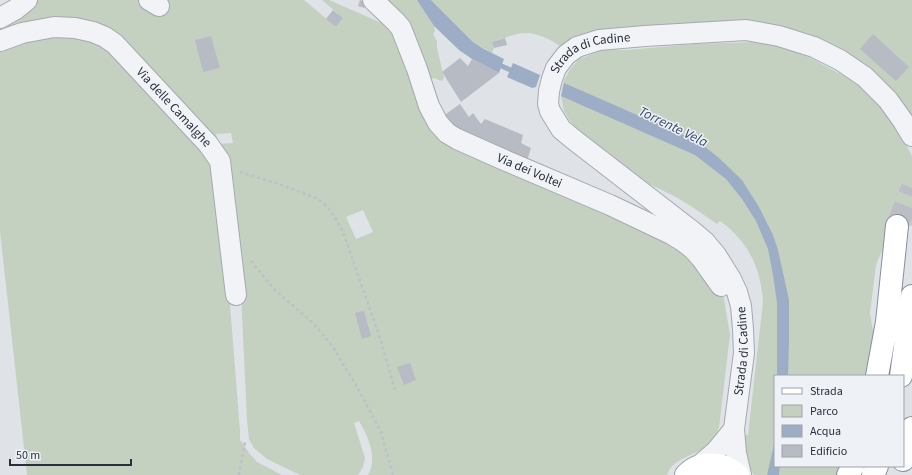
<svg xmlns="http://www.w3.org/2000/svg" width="912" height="475" viewBox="0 0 912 475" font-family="'Source Sans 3',sans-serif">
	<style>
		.green { fill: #c4d1c1; fill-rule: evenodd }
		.water { fill: #9cadc5 }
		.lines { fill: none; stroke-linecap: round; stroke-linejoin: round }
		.stream { stroke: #9cadc5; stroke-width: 5 }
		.building { fill: #b7bbc4 }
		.highway-tunnel { stroke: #bbbec5; stroke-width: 22; stroke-dasharray: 22 11; stroke-linecap: butt }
		.minor-casing { stroke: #a5a9b1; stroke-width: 22 }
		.major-casing { stroke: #9fa5b2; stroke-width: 24 }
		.highway-casing { stroke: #878e9d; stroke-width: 24 }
		.path { stroke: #bdc0c6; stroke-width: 2.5; stroke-dasharray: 3 3; stroke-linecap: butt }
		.minor { stroke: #f1f3f6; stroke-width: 20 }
		.major { stroke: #fff; stroke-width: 22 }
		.highway { stroke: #fff; stroke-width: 22 }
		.labels { text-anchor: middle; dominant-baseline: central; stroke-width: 3; stroke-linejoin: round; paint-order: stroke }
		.street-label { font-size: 13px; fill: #292f3d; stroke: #eef1f5 }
		.water-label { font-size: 14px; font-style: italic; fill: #364b6e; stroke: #eef1f5 }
	</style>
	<rect width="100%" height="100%" fill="#dfe2e7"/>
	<path class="green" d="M33 0H304L336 27 343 18 322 0H329L393 28 425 107 675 240 719 288 724 299 730 335 719 427C716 435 712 444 705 448 692 456 672 459 667 475H368C378 458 368 436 359 421L354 423 365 458 363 467 358 475H300L267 459 254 448 249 439 247 420 241 294 225 156 109 33 0 37V23ZM231 133 233 143 219 144 216 134ZM363 210 373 232 356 239 346 217Z
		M381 0H417L419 2 434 26 435 31 433 34 437 41V48L444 78 442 81 434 78 426 81Z
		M431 0H912V119L848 54 827 42 809 34 787 28 732 22 644 26 588 32 578 35 560 46C549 38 531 30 517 34 509 36 501 39 492 42L494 48 492 53 473 42Z
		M55 32 107 45 208 151 228 279 240 431V440L250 454 257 462 282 475H27L0 231V48Z
		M756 42 775 45 797 52 813 59 846 77 862 88 879 104 900 133 912 156V226H886L885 243 876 265 870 313 874 337 867 376H775V466H845L842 475H754L749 468 742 435H748L763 302C761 268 748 241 720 221L717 224 691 206 674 196 647 183 578 130 569 120 564 111 561 96 564 80 571 68 579 59 603 50H627L695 44Z"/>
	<path class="water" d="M417 0H431L473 42 484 49 504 59 499 73 472 59 459 50 434 26Z
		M513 63 540 75 536 87 532 88 507 77Z
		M564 83 699 142 719 158 742 180 759 207 773 235 778 250 789 300V342L788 376H777V303L773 275 768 249 756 221 742 199 726 179 695 155 561 96Z
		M775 440V466H780L779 475H767Z"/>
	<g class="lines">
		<path class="stream" d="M497 64 515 72"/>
	</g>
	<path class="building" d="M360 0 366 2 364 8 358 6Z
		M333 10 343 18 336 27 326 19Z
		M873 34 909 67 896 81 860 49Z
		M211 36 220 68 203 72 195 40Z
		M505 38 507 45 494 48 492 42Z
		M460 58 468 66 472 59 499 73 461 102 442 72Z
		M460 104 469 117 473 113 481 124 485 119 523 135 521 143 531 148 526 164 455 131 443 116Z
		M364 311 371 336 362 339 355 313Z
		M410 363 416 380 404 385 397 367Z"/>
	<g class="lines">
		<path class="highway-tunnel" d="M897 226 912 188"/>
		<g class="minor-casing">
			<g id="minor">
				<path d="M149 0 159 6"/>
				<path id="s1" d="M373 0 396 22 401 28 417 69 429 106 438 123 447 133 457 139 502 159 610 205 671 234 684 242 693 249 701 258 721 286"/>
				<path d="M0 18 16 9 27 0"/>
				<path id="s2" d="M0 41 22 33 54 27 75 28 93 32 105 37 115 44 208 144 220 161 236 295"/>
				<path d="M695 469 716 451 734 429"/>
				<path id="s3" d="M741 475 736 453 734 429 744 353 743 329 741 306 737 292 731 279 716 255 705 242 692 231 573 139 561 129 550 111 548 104 549 91 552 79 556 68 566 55 577 47 599 40 645 36 746 30 779 36 814 47 840 60 865 77 888 100 903 121 912 136"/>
			</g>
		</g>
		<g class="major-casing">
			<path id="major" d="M686 475C700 460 724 462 738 475"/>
		</g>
		<g class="highway-casing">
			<path id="highway" d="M877 376 887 322 897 226
				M901 376 912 296
				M903 460 912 428
				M848 475 853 466
				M873 475 877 466"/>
		</g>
		<path class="path" d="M240 172 279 184 316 198 327 206 336 219 343 232 380 338 395 390
			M251 261 275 290 314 324 333 347 343 364 356 385 381 432 393 475
			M239 475 245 442"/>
		<use href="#minor" class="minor"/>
		<use href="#major" class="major"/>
		<use href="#highway" class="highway"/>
	</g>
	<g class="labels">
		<g class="street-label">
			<text stroke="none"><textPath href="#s3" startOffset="533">Strada di Cadine</textPath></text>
			<text stroke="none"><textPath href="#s2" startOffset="207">Via delle Camalghe</textPath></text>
			<text stroke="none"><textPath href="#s1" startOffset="246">Via dei Voltei</textPath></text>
			<text stroke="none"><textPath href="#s3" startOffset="125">Strada di Cadine</textPath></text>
		</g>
		<g class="water-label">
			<text transform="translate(673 127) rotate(26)">Torrente Vela</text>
		</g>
	</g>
	<rect x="774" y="375" width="130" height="92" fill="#eef1f5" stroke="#9fa3ab"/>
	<rect x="782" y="388" width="20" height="6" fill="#ffffff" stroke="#9fa3ab"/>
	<text x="810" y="395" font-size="12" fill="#292f3d">Strada</text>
	<rect x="782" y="405" width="20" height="12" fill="#c4d1c1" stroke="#9fa3ab"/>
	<text x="810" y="415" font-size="12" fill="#292f3d">Parco</text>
	<rect x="782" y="425" width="20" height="12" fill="#9cadc5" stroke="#9fa3ab"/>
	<text x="810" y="435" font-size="12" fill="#292f3d">Acqua</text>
	<rect x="782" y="445" width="20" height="12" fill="#b7bbc4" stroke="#9fa3ab"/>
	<text x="810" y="455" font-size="12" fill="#292f3d">Edificio</text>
	<path d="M10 459v6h121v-6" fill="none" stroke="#292f3d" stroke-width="2"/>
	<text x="16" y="459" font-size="12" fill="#292f3d" stroke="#eef1f5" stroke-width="3" paint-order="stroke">50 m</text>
</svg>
